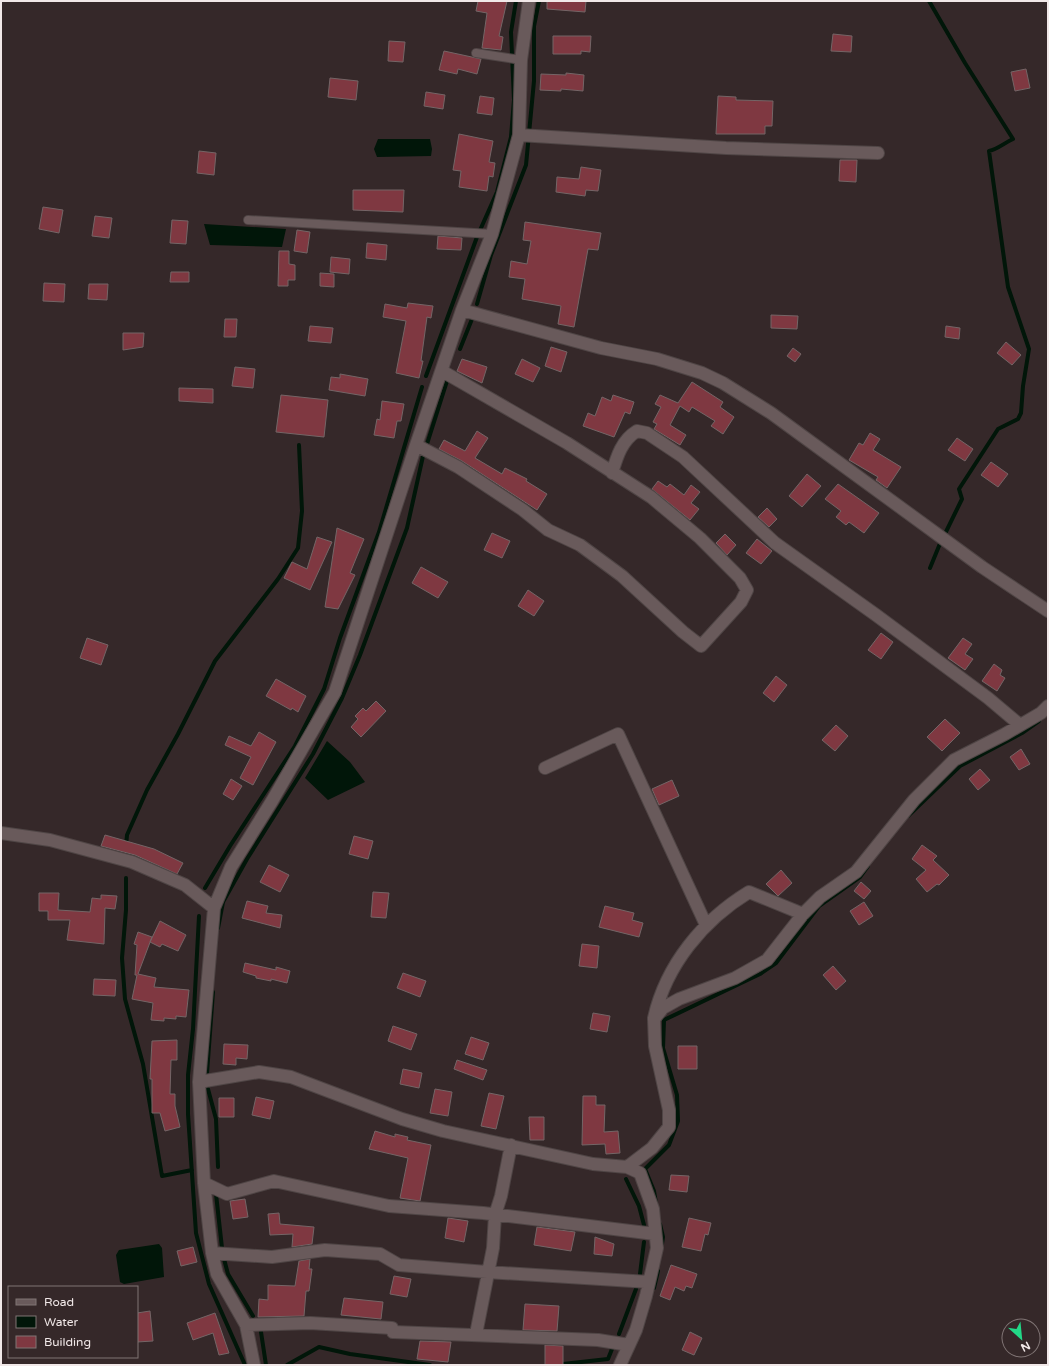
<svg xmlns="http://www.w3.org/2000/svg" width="1049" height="1366" viewBox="0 0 1049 1366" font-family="'Varela Round',sans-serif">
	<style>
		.water { fill: #011609 }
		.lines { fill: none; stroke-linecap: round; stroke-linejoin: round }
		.stream { stroke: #011609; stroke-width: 4 }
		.building { fill: #7f3841; stroke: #746566 }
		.service-casing { stroke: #4f4545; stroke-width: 10 }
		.minor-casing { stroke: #4f4545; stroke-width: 14 }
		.service { stroke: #695a5b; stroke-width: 8 }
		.minor { stroke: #695a5b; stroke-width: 12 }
	</style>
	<rect width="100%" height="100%" fill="#352829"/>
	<path class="water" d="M378 139H430L432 149 431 156 377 157 374 149Z
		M204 224 286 229 282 247 210 245Z
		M327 741 350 762 365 782 328 800 305 778Z
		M159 1244 162 1248 164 1277 124 1284 120 1282 116 1255 119 1250Z"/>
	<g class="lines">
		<path class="stream" d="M929 1 965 63 1013 139C1004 143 998 149 989 151L1008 287 1029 349 1023 386 1021 413 1018 419 998 429 959 489 962 499 939 546 930 568
			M477 304 491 255 526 165 534 81V26L539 1
			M460 349 472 319
			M426 376 477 237 497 192 511 137 514 100 511 32 516 1
			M427 444 447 381
			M908 816 960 766 1022 733 1039 721
			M126 846 127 835 147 790 178 734 215 661 278 579 298 548 302 511 299 445
			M126 878V910L122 958 125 999 143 1064 162 1176 192 1170
			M205 888 230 846 295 746 324 689 340 638 379 532 422 387
			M199 916 193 1029 188 1075V1114L196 1233 209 1284 245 1365
			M218 928 223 902 247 859 313 754 342 698 360 655 407 528 423 456
			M207 1073 213 992
			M208 1089 216 1119 218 1167
			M626 1179 639 1206 644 1225
			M216 1194 222 1248
			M656 1203 654 1191 645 1169 669 1145 678 1121 677 1095 663 1048 664 1020 760 974 776 963 819 906 860 877 868 866
			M660 1224 663 1237 662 1244
			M224 1259 228 1274 253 1316
			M640 1274 644 1242
			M654 1288 658 1271
			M261 1332 266 1365
			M619 1334 636 1289
			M287 1365 319 1347 350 1354 430 1365
			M554 1365 608 1359 612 1349"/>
	</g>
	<path class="building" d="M478 1H507L499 36 503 37 501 50 482 48 487 13 476 11Z
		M547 1H586L585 12 547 9Z
		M833 34 852 36 851 52 831 51Z
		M553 36H591L590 52 581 51V54H553Z
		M389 41 405 42 403 62 388 61Z
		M444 51 481 59 477 74 458 69 457 74 439 70Z
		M1026 69 1030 88 1015 91 1011 72Z
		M566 73 584 75 583 91 561 89V91L540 90 541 74 566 75Z
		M330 78 358 81 356 100 328 97Z
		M426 92 445 95 443 109 424 106Z
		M480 96 494 98 492 115 477 113Z
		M718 96 736 97V100L773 101 772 126H765V134H716Z
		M459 134 493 141 489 162 495 163 493 177 489 176 487 191 459 187 461 171 453 170Z
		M199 151 216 153 214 175 197 173Z
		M840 160H857L856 182 839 181Z
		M581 167 601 170 598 191 586 190 585 196 556 192 557 177 579 179Z
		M353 190H404L403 212 353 210Z
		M43 207 63 210 59 233 39 229Z
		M95 216 112 218 109 238 92 236Z
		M172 220 188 221 186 244 170 243Z
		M525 222 601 233 598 250 588 249 574 327 558 324 561 306 522 299 525 279 509 277 511 261 527 264 531 241 523 240Z
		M297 230 310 232 307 253 294 251Z
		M438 236 462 238 461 250 437 249Z
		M367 243 387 245 386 260 366 258Z
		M279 251H289V264L295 265V280H288V286H278Z
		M331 257 350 259 349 274 330 272Z
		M171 272H189V282H170Z
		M320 273 334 274V287L320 286Z
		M44 283 65 284 64 302 43 301Z
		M89 284H108L107 300 88 299Z
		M408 303 433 306 431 318 427 317 421 361H423L419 378 396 373 406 321 383 317 385 304 407 308Z
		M771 315 798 316 797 329 771 328Z
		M225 319H237L236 337H224Z
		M310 326 333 328 331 343 308 341Z
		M946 326 960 328 959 339 945 337Z
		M123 333H144L143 347 123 350Z
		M1006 342 1021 355 1012 365 997 353Z
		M551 347 567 352 561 372 545 366Z
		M793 348 801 354 795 362 787 356Z
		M462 359 487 367 482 383 457 371Z
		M522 359 540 368 533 382 515 374Z
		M235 367 255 369 253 388 232 386Z
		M340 374 368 379 365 396 329 390 331 377 340 378Z
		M692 382 723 402 720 407 734 417 723 434 711 426 715 421 692 407 689 412 680 406 670 425 686 435 680 445 654 429 657 424 653 422 661 407 655 404 660 395 678 403Z
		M179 388 213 389V403L179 401Z
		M281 395 328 400 324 437 276 432Z
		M613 395 634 402 630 414 625 412 614 437 583 426 588 413 595 416 602 397 611 401Z
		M382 401 404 404 401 421H397L394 438 374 435 377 419 380 420Z
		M477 431 488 438 475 458 502 474 505 468 527 479 526 481 547 494 537 510 462 461 439 449 444 440 465 451Z
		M870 433 880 439 873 450 901 467 887 488 876 480 878 477 849 460 859 443 863 445Z
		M957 438 973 449 965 461 948 450Z
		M991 462 1008 474 998 487 981 475Z
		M807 474 821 486 802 507 789 496Z
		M658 481 667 487 670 484 684 495 691 485 700 492 691 503 699 509 690 520 652 489Z
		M838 484 879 513 864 533 849 522 846 525 836 517 841 511 825 499Z
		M767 508 777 519 769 527 758 517Z
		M337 528 364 539 350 573 355 575 338 609 325 607Z
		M492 533 510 541 502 558 484 550Z
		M725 534 736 545 727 555 716 543Z
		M317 537 332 542 310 590 284 578 292 562 307 569Z
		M757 539 772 551 761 564 746 553Z
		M421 567 448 582 438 598 412 583Z
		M528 590 544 601 534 616 518 606Z
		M881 633 893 642 881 659 868 650Z
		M87 638 108 645 101 665 80 658Z
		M963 638 972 644 965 654 973 659 965 670 948 658Z
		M994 664 1002 670 1000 675 1005 678 997 691 982 681Z
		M776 676 787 685 774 702 763 693Z
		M276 679 306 696 298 712 292 708 291 710 266 696Z
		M376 701 386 711 361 737 351 727 358 719 355 716 363 708 366 711Z
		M945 719 960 733 942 751 927 737Z
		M836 725 848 736 835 751 822 740Z
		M259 732 276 742 253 785 240 778 251 757 225 745 229 736 251 746Z
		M1021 749 1030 764 1019 770 1010 757Z
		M980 769 990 780 978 790 969 779Z
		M231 779 242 786 233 800 223 794Z
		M672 780 679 796 659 805 652 789Z
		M105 835 154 849 183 863 177 874 135 855 101 846Z
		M354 836 373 841 368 859 349 854Z
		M922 845 937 856 933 860 949 875 939 885 937 884 927 892 916 879 926 870 912 859Z
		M269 865 289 875 280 892 260 882Z
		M781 870 792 883 778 896 766 884Z
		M861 882 871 891 864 899 854 891Z
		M373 892 389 893 386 918 371 917Z
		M39 893H59L58 910 90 912 92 898 101 899V895L117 896 115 909 105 908 104 944 67 940 70 920H48V911H39Z
		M247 901 268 906 266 913 282 915 280 928 242 918Z
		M864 902 873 916 859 925 850 911Z
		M605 906 634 913 632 920 643 923 639 937 599 927Z
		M160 921 186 935 178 951 162 944 160 947 150 942Z
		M138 932 152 937 138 974 156 978 154 987 189 990 186 1017 176 1016V1019L164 1018V1021L151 1020 153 1003 132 999 137 975H135L137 945 134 944Z
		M582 944 599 946 597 968 579 966Z
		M245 963 276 970V967L290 971 287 983 271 979V981L256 978V976L243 972Z
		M833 966 846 981 836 990 823 975Z
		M403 973 426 981 420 997 397 988Z
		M94 979 116 980 115 996 93 995Z
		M593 1013 610 1016 607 1032 590 1029Z
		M393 1026 417 1034 411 1050 388 1041Z
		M471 1037 489 1043 483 1060 465 1054Z
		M177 1040V1060H171L170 1094H175V1106L180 1127 165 1131 160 1113H152V1079H150L152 1041Z
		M224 1044 248 1045 247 1059 236 1058V1065L223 1064Z
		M678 1046H697V1069H678Z
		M457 1060 487 1070 483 1080 454 1069Z
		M403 1069 422 1073 419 1088 400 1084Z
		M435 1089 452 1092 448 1116 430 1113Z
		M489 1093 504 1096 496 1129 481 1126Z
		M583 1096H596V1105H605L604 1132 618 1131 620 1153 606 1154 605 1144 582 1145Z
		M256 1097 274 1101 270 1119 252 1115Z
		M219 1098H234V1117H219Z
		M529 1117H544V1140H530Z
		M375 1131 395 1137V1134L408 1137 407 1140 431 1145 420 1201 400 1198 408 1158 369 1149Z
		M671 1175 689 1176 687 1192 669 1190Z
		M245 1199 248 1217 233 1219 230 1201Z
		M279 1213 280 1224 314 1227 312 1244 292 1247 293 1234 270 1235 268 1214Z
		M448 1218 468 1221 464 1242 445 1238Z
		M689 1218 711 1223 708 1235 705 1234 701 1251 682 1247Z
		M537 1227 575 1232 571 1251 534 1245Z
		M595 1237 614 1244 612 1256 594 1254Z
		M193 1247 197 1262 181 1266 177 1251Z
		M310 1259 309 1269H312L309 1291H306L304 1316 258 1317 259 1299 268 1300V1285L295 1286 299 1261Z
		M671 1265 697 1274 692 1288 686 1286 684 1291 675 1287 670 1300 660 1296Z
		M394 1276 411 1279 407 1297 390 1294Z
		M344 1298 383 1302 381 1319 341 1315Z
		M525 1304 559 1306 557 1331 523 1330Z
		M150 1311 153 1341 137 1342V1313Z
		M215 1313 229 1353 219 1355 213 1333 193 1340 187 1323Z
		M690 1332 702 1338 694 1355 682 1350Z
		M420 1341 451 1342 448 1362 417 1359Z
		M545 1345 563 1346V1365H545Z"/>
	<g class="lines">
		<g class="service-casing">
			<path id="service" d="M476 53 521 60
				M248 220 492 234"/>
		</g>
		<g class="minor-casing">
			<path id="minor" d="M519 135 726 148 878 153
				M462 310 601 348 657 359 702 373 723 383 771 413 982 567 1048 611
				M416 445 458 467 523 510 548 530 580 545 622 576 683 632 701 646 741 602 747 590 740 578 700 538 651 497 567 443 442 371
				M612 473C617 456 622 440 637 431L647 433 683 457 775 543 876 615 988 698 1020 725
				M545 768 618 734 706 925
				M1 833 50 840 132 862 185 885 214 908
				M654 1018C666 965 703 920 749 892L803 914
				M199 1082 259 1072 291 1077 402 1119 443 1131 593 1164 627 1167 640 1173 653 1209 657 1248 646 1296 636 1330 620 1365
				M627 1167 652 1148 669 1127V1110L655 1046 654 1019 663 1008 679 999 735 978 767 960 803 914 820 897 856 872 914 800 954 760 1005 734 1041 713 1048 706
				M204 1183 227 1194 274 1181 389 1206 483 1213 655 1234
				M212 1253 272 1257 325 1250 380 1254 399 1265 487 1272 649 1282
				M246 1325 310 1323 392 1328 393 1332 598 1340 629 1345
				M476 1334 493 1248 495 1215 501 1196 511 1145
				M254 1365 246 1325 217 1274 212 1253 204 1183 199 1082 214 908 231 867 272 801 335 692 416 445 462 310 492 234 519 135 521 60 529 1"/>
		</g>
		<use href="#service" class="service"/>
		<use href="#minor" class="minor"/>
	</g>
	<rect width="1049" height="1366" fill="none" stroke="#f1e8e8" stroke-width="4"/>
	<rect x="8" y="1286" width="130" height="72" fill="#352829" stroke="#807575"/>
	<rect x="16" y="1299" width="20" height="6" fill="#695a5b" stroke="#807575"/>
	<text x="44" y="1306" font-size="12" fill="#f1e8e8">Road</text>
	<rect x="16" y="1316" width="20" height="12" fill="#011609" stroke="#807575"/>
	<text x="44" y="1326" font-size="12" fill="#f1e8e8">Water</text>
	<rect x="16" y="1336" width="20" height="12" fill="#7f3841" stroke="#807575"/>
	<text x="44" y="1346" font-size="12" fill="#f1e8e8">Building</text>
	<g transform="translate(1021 1338) rotate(153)"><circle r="19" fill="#352829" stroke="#807575"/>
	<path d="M0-3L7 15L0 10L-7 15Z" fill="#22d887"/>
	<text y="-6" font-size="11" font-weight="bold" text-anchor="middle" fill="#f1e8e8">N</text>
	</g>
</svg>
